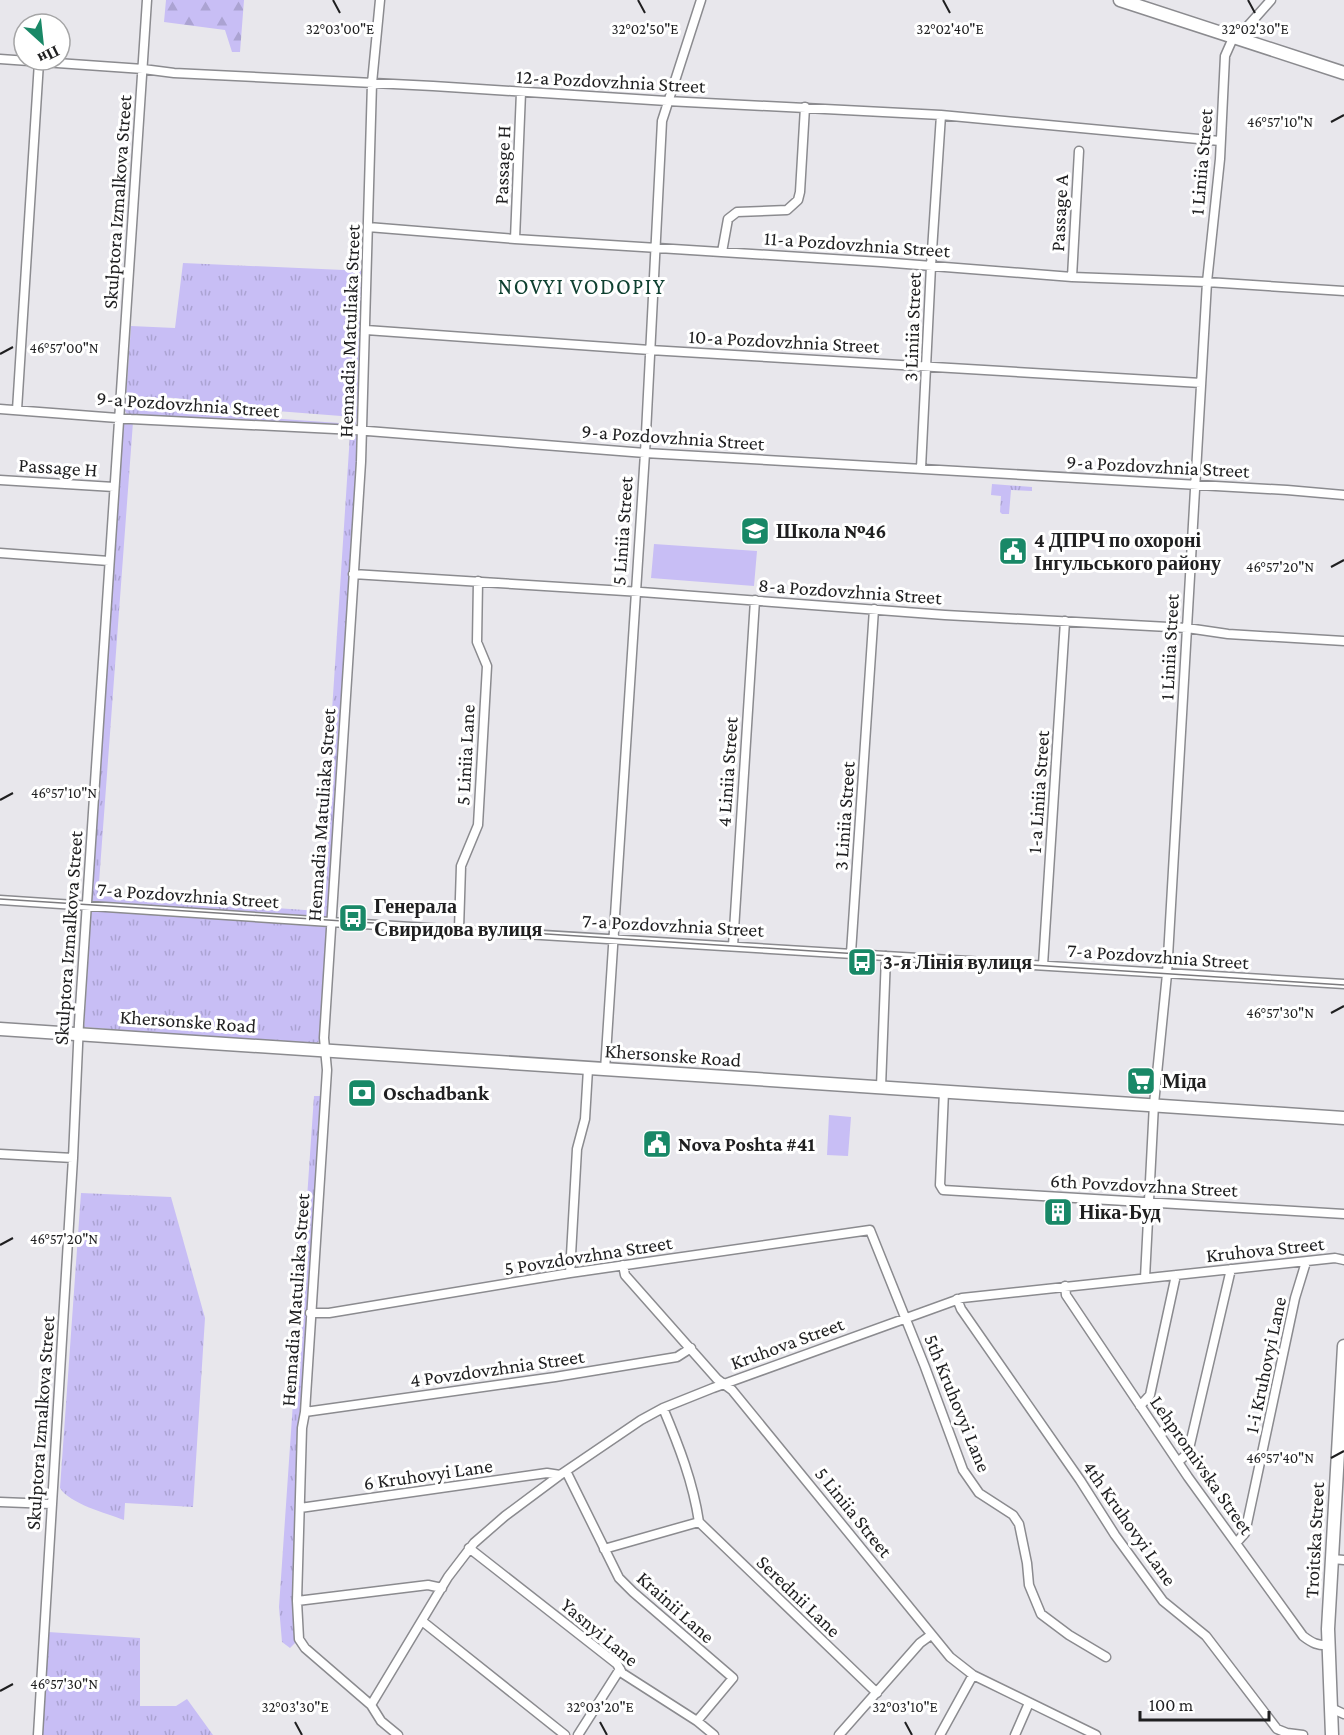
<svg xmlns="http://www.w3.org/2000/svg" width="1344" height="1735" viewBox="0 0 1344 1735" font-family="'Crimson Pro',serif">
	<style>
		.grass { fill: url(#grass-tufts); fill-rule: evenodd }
		.forest { fill: url(#forest-firs) }
		.pitch { fill: #c8bef5 }
		.lines { fill: none; stroke-linecap: round; stroke-linejoin: round }
		.minor-casing { stroke: #8b8b8f; stroke-width: 11 }
		.secondary-casing { stroke: #8b8b8f; stroke-width: 15 }
		.primary-casing { stroke: #8b8b8f; stroke-width: 15 }
		.minor { stroke: #fff; stroke-width: 8 }
		.secondary { stroke: #fff; stroke-width: 12 }
		.primary { stroke: #fff; stroke-width: 12 }
		.tram { stroke: #7b7a7d; stroke-width: 1.5 }
		.ticks { fill: none; stroke: #1f1f20; stroke-width: 2 }
		.labels { text-anchor: middle; dominant-baseline: central; stroke-width: 6; stroke-linejoin: round; paint-order: stroke }
		.street-label { font-size: 20px; fill: #1f1f20; stroke: #fff }
		.poi-label { font-size: 20px; font-weight: bold; fill: #1f1f20; stroke: #fff; text-anchor: start }
		.quarter-label { font-size: 22px; letter-spacing: 1.5px; fill: #0f4131; stroke: #fff }
		.ticks-label { font-size: 15px; text-anchor: middle; fill: #1f1f20; stroke: #fff; stroke-width: 6; stroke-linejoin: round; paint-order: stroke }
	</style>
	<defs>
		<pattern id="grass-tufts" width="24" height="20" patternUnits="userSpaceOnUse" patternTransform="scale(1.5)"><rect width="24" height="20" fill="#c8bef5"/><path d="M3 7l-1-3M5 7V3M7 7l1-3M15 17l-1-3M17 17v-4M19 17l1-3" fill="none" stroke="#aba3d2"/></pattern>
		<pattern id="forest-firs" width="22" height="20" patternUnits="userSpaceOnUse" patternTransform="scale(1.5)"><rect width="22" height="20" fill="#c8bef5"/><path d="M5 1l3.5 6h-7zM16 11l3.5 6h-7z" fill="#aba3d2"/></pattern>
	</defs>
	<rect width="100%" height="100%" fill="#e8e7ec"/>
	<path class="grass" d="M183 263 366 271 356 427 127 414 125 411 131 326 175 328ZM161 397 186 399V404L354 417 353 424 168 411V405H160Z
		M127 421 133 422 98 896 319 911 350 434H356L359 439 321 1040 314 1045 84 1027 122 425Z
		M992 484 1032 487V491L1011 490 1009 514H1002L1000 512 1001 496 991 495Z
		M314 1096H321L298 1507 295 1512 298 1640 290 1648 282 1642 279 1607Z
		M81 1193 171 1197 205 1318 193 1507 125 1503 124 1520C106 1513 70 1504 60 1488Z
		M48 1632 140 1638V1706H176L187 1699 213 1735H42Z"/>
	<path class="forest" d="M166 0H244L240 52H232L225 30 164 22Z"/>
	<path class="pitch" d="M654 544 757 551 754 586 651 578Z
		M829 1115 851 1117 848 1156 827 1155Z"/>
	<g class="lines">
		<g class="minor-casing">
			<path id="minor" d="M380 0 372 83 361 462 324 1038 327 1070 305 1412 302 1428 297 1601 299 1639 305 1648 371 1705 381 1721 398 1735
				M0 59 143 69 174 73 433 86 667 101 941 115 1220 141
				M368 227 515 239 881 262 1072 277 1207 282 1344 291
				M515 239 521 92
				M722 252 728 219 737 212 787 210 798 200 800 192 805 107
				M1072 277 1079 151
				M366 330 650 350 1201 383
				M0 409 131 419 355 430 645 453 1287 490 1344 495
				M17 410 39 62
				M921 468 931 266 941 115
				M0 480 114 487
				M0 553 109 561
				M353 574 641 592 945 615 1187 628 1228 634 1344 641
				M0 900 330 922 1344 984
				M459 929 461 866 478 825 487 666 477 642 478 581
				M733 946 755 600
				M851 953 874 609
				M1043 965 1065 621
				M605 1070 645 453 662 121 701 0
				M881 1087 886 956
				M944 1091 940 1185 943 1190 1344 1214
				M0 1154 73 1158
				M623 1265 625 1275 717 1379 732 1390 950 1657 973 1675 1096 1735
				M570 1273 577 1149 585 1119 588 1069
				M1145 1278 1154 1104 1167 974 1207 282 1220 159 1225 56 1233 38 1247 27 1271 0
				M1065 1286 1066 1295 1188 1477 1303 1636C1312 1643 1318 1646 1329 1645
				M957 1299 961 1309 1080 1480 1115 1535 1163 1601 1206 1636 1277 1729 1287 1733 1303 1735
				M310 1313H329L570 1273 870 1230 925 1367 963 1470 979 1493 1013 1515 1019 1524 1027 1563 1029 1585 1041 1614 1069 1635 1106 1657
				M1140 1406 1150 1395 1176 1275
				M663 1408C679 1446 693 1482 699 1522L877 1693
				M305 1412 555 1377 677 1357 691 1348
				M1178 1462 1188 1453 1231 1269
				M566 1471 619 1578 633 1592 733 1678 697 1721
				M0 1502 51 1504
				M300 1508 547 1473 560 1475
				M1237 1542 1245 1533 1295 1298 1306 1262
				M469 1548 617 1664 622 1673 697 1721 714 1735
				M604 1549 699 1522
				M1332 1559 1344 1560
				M297 1601 428 1585 442 1588
				M422 1621 565 1735
				M371 1705 448 1577 474 1543 505 1516 560 1475 641 1420 663 1408 713 1388 962 1298 1335 1258 1344 1260
				M1331 1708 1344 1714
				M38 1735 73 1158 79 1023 147 0
				M578 1735 620 1669
				M839 1735 920 1643 931 1635
				M940 1735 973 1675
				M1015 1735 1029 1703"/>
		</g>
		<g class="secondary-casing">
			<path id="secondary" d="M1120 0 1344 73
				M0 1029 1344 1118"/>
		</g>
		<g class="primary-casing">
			<path id="primary" d="M1332 1735 1328 1629 1344 1346"/>
		</g>
		<use href="#minor" class="minor"/>
		<use href="#secondary" class="secondary"/>
		<use href="#primary" class="primary"/>
		<path class="tram" d="M0 899 1344 985"/>
	</g>
	<path class="ticks" d="M333 0 340 13M638 0 645 13M943 0 950 13M1248 0 1255 13M1331 122 1344 115M0 354 13 347M1331 567 1344 560M0 800 13 793M1331 1013 1344 1006M0 1245 13 1238M1331 1458 1344 1451M0 1691 13 1684M295 1722 302 1735M600 1722 607 1735M905 1722 912 1735"/>
	<defs>
		<g id="school-square" transform="scale(1.5)"><rect x="-9" y="-9" width="18" height="18" rx="4" fill="#198867" stroke="#fff"/><path d="M0-5L7-2L0 1L-7-2ZM-4 1L0 2.5L4 1V4Q0 6-4 4Z" fill="#fff"/></g>
		<g id="civic-square" transform="scale(1.5)"><rect x="-9" y="-9" width="18" height="18" rx="4" fill="#198867" stroke="#fff"/><path d="M-.6-6.5H3V-4.5H.6V-3L4-1V1h2V6H-6V1h2V-1L-.6-3ZM-1.2 2.5V6h2.4V2.5Z" fill="#fff"/></g>
		<g id="bus-square" transform="scale(1.5)"><rect x="-9" y="-9" width="18" height="18" rx="4" fill="#198867" stroke="#fff"/><path d="M-5-6H5V4H4V6H2V4H-2V6H-4V4H-5ZM-3.5-4V0h7V-4ZM-3.5 1.2v1.5H-2V1.2ZM2 1.2v1.5H3.5V1.2Z" fill="#fff"/></g>
		<g id="supermarket-square" transform="scale(1.5)"><rect x="-9" y="-9" width="18" height="18" rx="4" fill="#198867" stroke="#fff"/><path d="M-6-5.5h2.5l.6 2H6L4.5 2H-2.5L-4.4-4H-6ZM-1.5 3.2a1.3 1.3 0 1 0 .1 0ZM3 3.2a1.3 1.3 0 1 0 .1 0Z" fill="#fff"/></g>
		<g id="bank-square" transform="scale(1.5)"><rect x="-9" y="-9" width="18" height="18" rx="4" fill="#198867" stroke="#fff"/><path d="M-6-4H6V4H-6ZM0-2.3a2.3 2.3 0 1 0 0 4.6a2.3 2.3 0 1 0 0-4.6Z" fill="#fff"/></g>
		<g id="building-square" transform="scale(1.5)"><rect x="-9" y="-9" width="18" height="18" rx="4" fill="#198867" stroke="#fff"/><path d="M-4-6H4V6H1V3H-1V6H-4ZM-2.5-4.3h1.7v1.8h-1.7ZM.8-4.3h1.7v1.8H.8ZM-2.5-1h1.7V.8h-1.7ZM.8-1h1.7V.8H.8Z" fill="#fff"/></g>
	</defs>
	<g fill-rule="evenodd">
		<use href="#school-square" x="755" y="531"/>
		<use href="#civic-square" x="1013" y="551"/>
		<use href="#bus-square" x="353" y="918"/>
		<use href="#bus-square" x="862" y="962"/>
		<use href="#supermarket-square" x="1141" y="1081"/>
		<use href="#bank-square" x="362" y="1093"/>
		<use href="#civic-square" x="657" y="1144"/>
		<use href="#building-square" x="1058" y="1212"/>
	</g>
	<g class="labels">
		<g class="street-label">
			<text transform="translate(611 81) rotate(3)">12-a Pozdovzhnia Street</text>
			<text transform="translate(1201 162) rotate(-85)">1 Liniia Street</text>
			<text transform="translate(502 165) rotate(-88)">Passage H</text>
			<text transform="translate(117 202) rotate(-86)">Skulptora Izmalkova Street</text>
			<text transform="translate(1059 213) rotate(-87)">Passage A</text>
			<text transform="translate(857 244) rotate(4)">11-a Pozdovzhnia Street</text>
			<text transform="translate(912 327) rotate(-88)">3 Liniia Street</text>
			<text transform="translate(349 331) rotate(-88)">Hennadia Matuliaka Street</text>
			<text transform="translate(784 341) rotate(3)">10-a Pozdovzhnia Street</text>
			<text transform="translate(188 404) rotate(4)">9-a Pozdovzhnia Street</text>
			<text transform="translate(673 437) rotate(4)">9-a Pozdovzhnia Street</text>
			<text transform="translate(1158 466) rotate(3)">9-a Pozdovzhnia Street</text>
			<text transform="translate(58 467) rotate(4)">Passage H</text>
			<text transform="translate(622 531) rotate(-86)">5 Liniia Street</text>
			<text transform="translate(850 591) rotate(4)">8-a Pozdovzhnia Street</text>
			<text transform="translate(1169 647) rotate(-87)">1 Liniia Street</text>
			<text transform="translate(465 755) rotate(-87)">5 Liniia Lane</text>
			<text transform="translate(727 772) rotate(-86)">4 Liniia Street</text>
			<text transform="translate(1038 792) rotate(-86)">1-a Liniia Street</text>
			<text transform="translate(321 815) rotate(-86)">Hennadia Matuliaka Street</text>
			<text transform="translate(844 816) rotate(-86)">3 Liniia Street</text>
			<text transform="translate(188 895) rotate(4)">7-a Pozdovzhnia Street</text>
			<text transform="translate(673 925) rotate(3)">7-a Pozdovzhnia Street</text>
			<text transform="translate(68 938) rotate(-86)">Skulptora Izmalkova Street</text>
			<text transform="translate(1158 956) rotate(4)">7-a Pozdovzhnia Street</text>
			<text transform="translate(188 1021) rotate(4)">Khersonske Road</text>
			<text transform="translate(673 1055) rotate(4)">Khersonske Road</text>
			<text transform="translate(1144 1185) rotate(3)">6th Povzdovzhna Street</text>
			<text transform="translate(1265 1249) rotate(-6)">Kruhova Street</text>
			<text transform="translate(588 1255) rotate(-9)">5 Povzdovzhna Street</text>
			<text transform="translate(295 1300) rotate(-86)">Hennadia Matuliaka Street</text>
			<text transform="translate(787 1343) rotate(-20)">Kruhova Street</text>
			<text transform="translate(1265 1365) rotate(-78)">1-i Kruhovyi Lane</text>
			<text transform="translate(497 1368) rotate(-8)">4 Povzdovzhnia Street</text>
			<text transform="translate(958 1403) rotate(68)">5th Kruhovyi Lane</text>
			<text transform="translate(40 1423) rotate(-86)">Skulptora Izmalkova Street</text>
			<text transform="translate(1202 1465) rotate(55)">Lehpromivska Street</text>
			<text transform="translate(428 1474) rotate(-8)">6 Kruhovyi Lane</text>
			<text transform="translate(854 1512) rotate(51)">5 Liniia Street</text>
			<text transform="translate(1130 1523) rotate(55)">4th Kruhovyi Lane</text>
			<text transform="translate(1314 1540) rotate(-87)">Troitska Street</text>
			<text transform="translate(799 1596) rotate(44)">Serednii Lane</text>
			<text transform="translate(676 1607) rotate(42)">Krainii Lane</text>
			<text transform="translate(600 1632) rotate(40)">Yasnyi Lane</text>
		</g>
		<g class="poi-label">
			<text x="776" y="531">Школа №46</text>
			<text x="1034" y="540">4 ДПРЧ по охороні<tspan x="1034" dy="23">Інгульського району</tspan></text>
			<text x="374" y="906">Генерала<tspan x="374" dy="23">Свиридова вулиця</tspan></text>
			<text x="883" y="962">3-я Лінія вулиця</text>
			<text x="1162" y="1081">Міда</text>
			<text x="383" y="1093">Oschadbank</text>
			<text x="678" y="1144">Nova Poshta #41</text>
			<text x="1079" y="1212">Ніка-Буд</text>
		</g>
		<g class="quarter-label">
			<text x="582" y="286">NOVYI VODOPIY</text>
		</g>
	</g>
	<g class="ticks-label">
		<text x="340" y="34">32°03'00"E</text>
		<text x="645" y="34">32°02'50"E</text>
		<text x="950" y="34">32°02'40"E</text>
		<text x="1255" y="34">32°02'30"E</text>
		<text x="1280" y="127">46°57'10"N</text>
		<text x="64" y="353">46°57'00"N</text>
		<text x="1280" y="572">46°57'20"N</text>
		<text x="64" y="798">46°57'10"N</text>
		<text x="1280" y="1018">46°57'30"N</text>
		<text x="64" y="1244">46°57'20"N</text>
		<text x="1280" y="1463">46°57'40"N</text>
		<text x="64" y="1689">46°57'30"N</text>
		<text x="295" y="1712">32°03'30"E</text>
		<text x="600" y="1712">32°03'20"E</text>
		<text x="905" y="1712">32°03'10"E</text>
	</g>
	<g transform="translate(42 42) rotate(153)"><circle r="28" fill="#ffffff" stroke="#a5a5a6" stroke-width="1.5"/>
	<path d="M0-4.5L10 22L0 15L-10 22Z" fill="#198867"/>
	<text y="-9" font-size="16" font-weight="bold" text-anchor="middle" fill="#1f1f20">Пн</text>
	</g>
	<path d="M1140 1711v9h129v-9" fill="none" stroke="#1f1f20" stroke-width="3"/>
	<text x="1149" y="1711" font-size="18" fill="#1f1f20" stroke="#ffffff" stroke-width="4.5" paint-order="stroke">100 m</text>
</svg>
